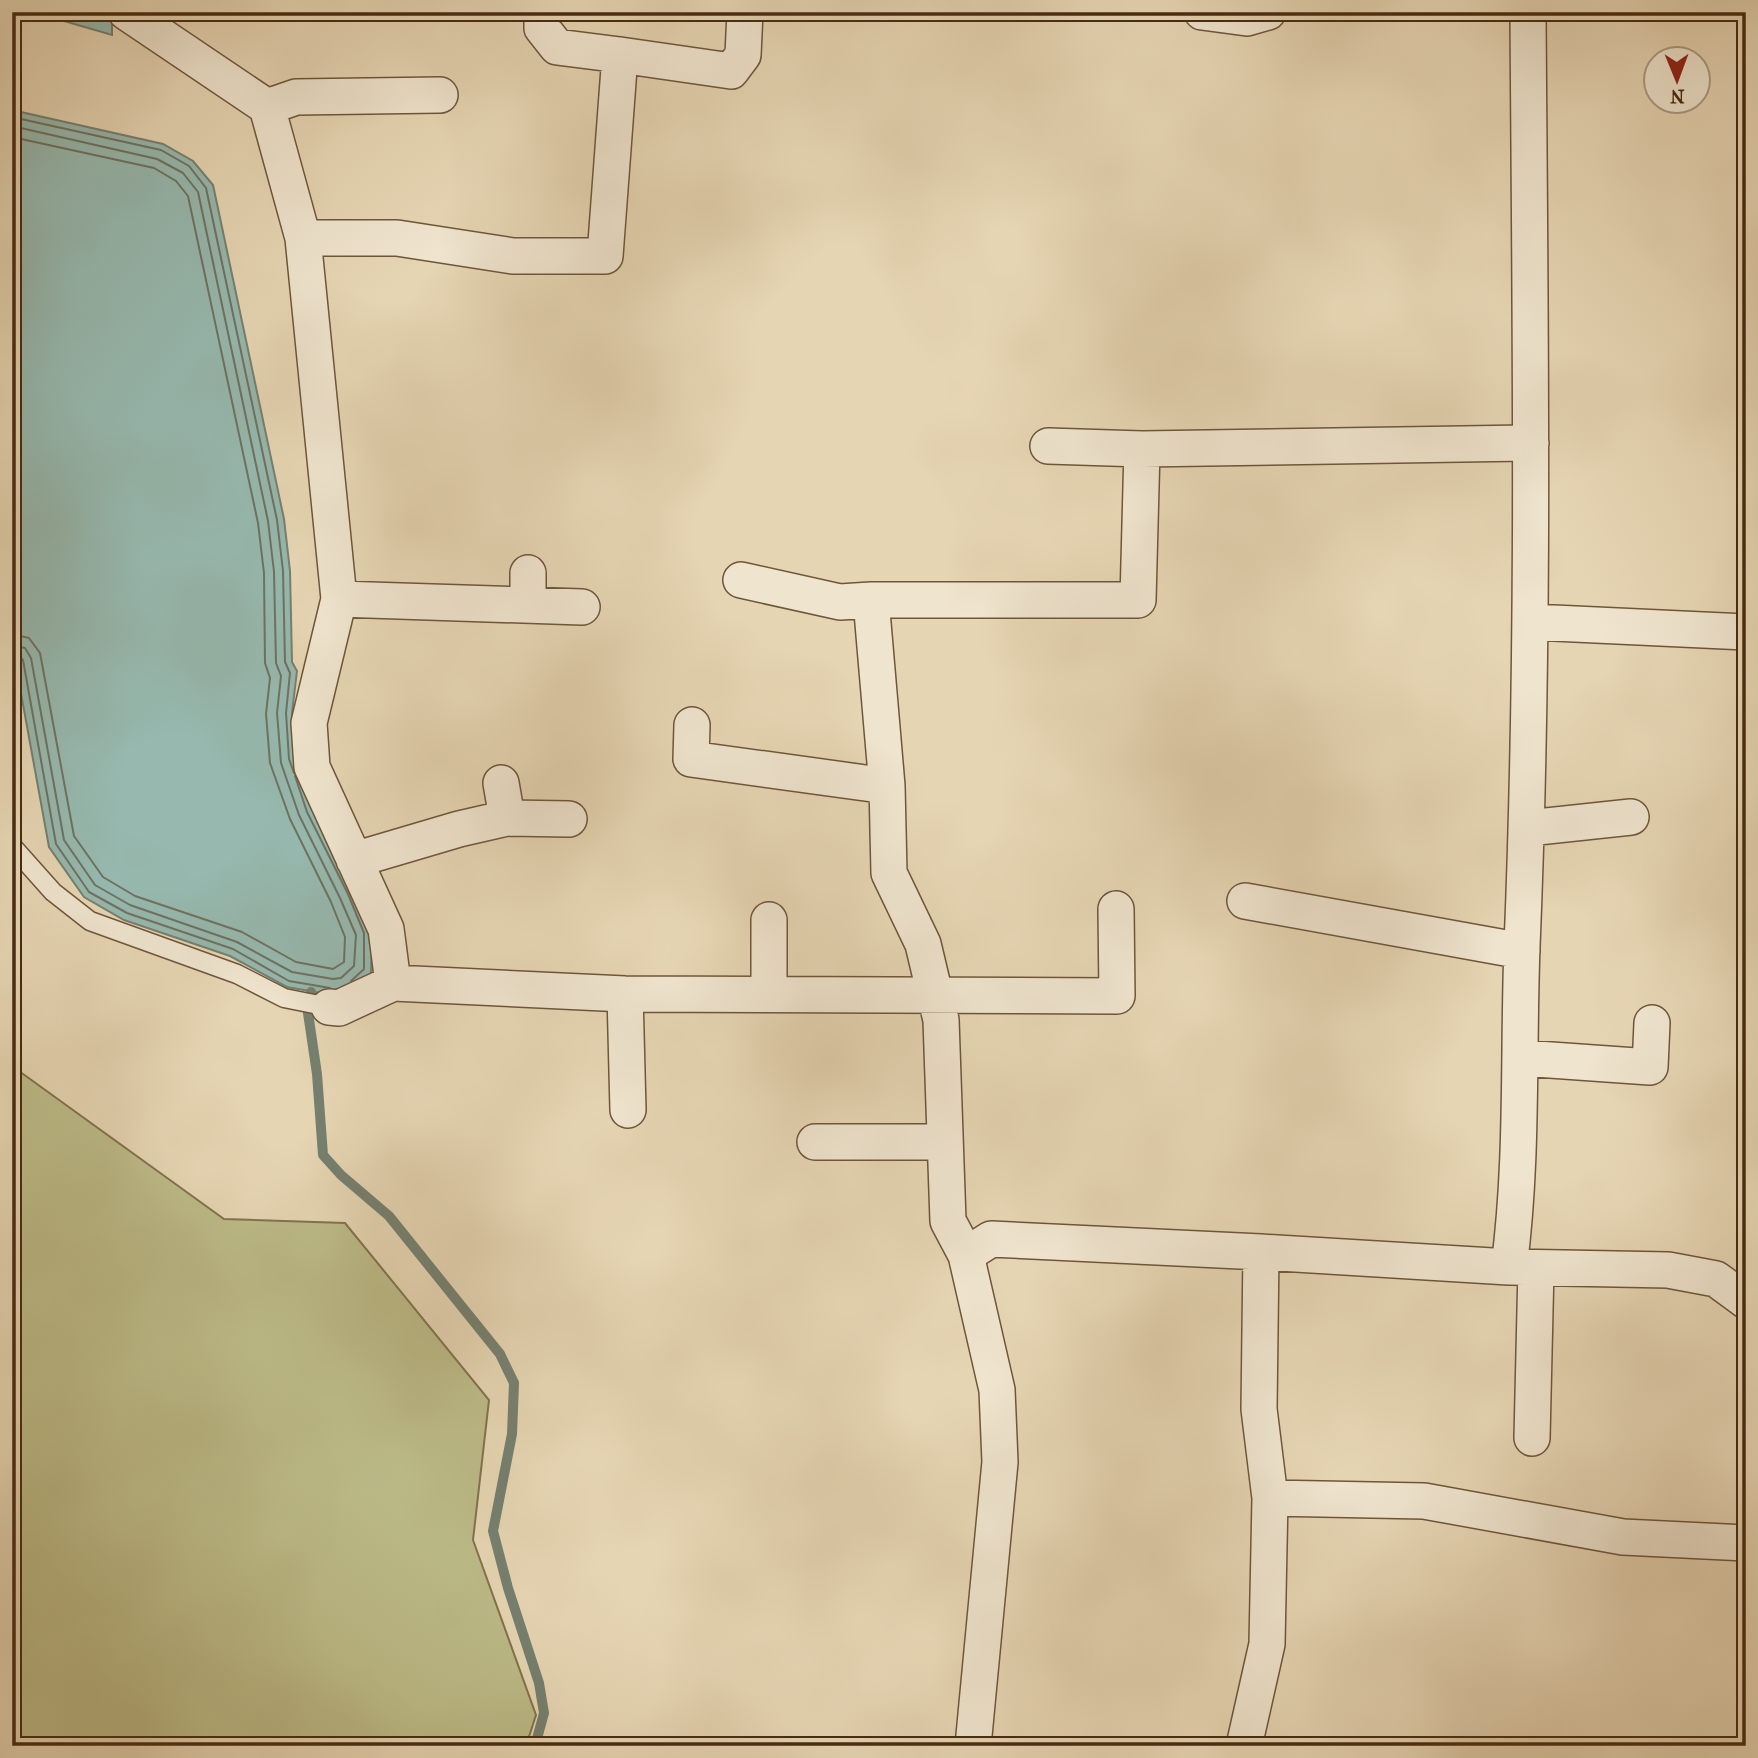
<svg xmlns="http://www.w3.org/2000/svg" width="1758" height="1758" viewBox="0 0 1758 1758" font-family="'IM FELL French Canon',serif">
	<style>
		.green { fill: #bcbb88; stroke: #82734d; stroke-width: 2 }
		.water { fill: #96b8ae; stroke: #768070; stroke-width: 2 }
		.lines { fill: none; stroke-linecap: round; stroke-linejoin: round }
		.shore { stroke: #6e7260; stroke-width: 2 }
		.stream { stroke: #768070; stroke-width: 10 }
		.lane-casing { stroke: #6f563a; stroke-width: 21 }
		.street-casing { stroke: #6f563a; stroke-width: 38 }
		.lane { stroke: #efe4ce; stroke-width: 18 }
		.street { stroke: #efe4ce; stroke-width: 35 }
	</style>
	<rect width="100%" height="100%" fill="#e6d5b3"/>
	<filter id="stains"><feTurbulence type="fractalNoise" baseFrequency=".00286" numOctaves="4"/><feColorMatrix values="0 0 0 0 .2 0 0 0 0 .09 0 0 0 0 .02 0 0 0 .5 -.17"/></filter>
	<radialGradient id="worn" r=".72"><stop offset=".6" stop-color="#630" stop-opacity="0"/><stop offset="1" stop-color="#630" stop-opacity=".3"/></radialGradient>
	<path class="green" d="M12 1066 224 1219 345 1223 489 1400 473 1540 536 1715 526 1746H12Z"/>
	<path class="water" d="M33 12H112V35Z
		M12 110 163 144 193 161 213 185 284 519 290 571 292 662 297 671 292 713 296 758 372 932 371 973 348 993 332 995 287 987 230 956 124 920 84 897 49 847 12 644Z"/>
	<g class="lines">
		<path class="shore" d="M12 117 161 150 189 166 206 188 277 520 283 571 285 662 290 673 286 713 289 759 294 773
			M12 126 157 159 183 173 198 192 268 521 274 572 276 663 281 676 277 713 281 763 299 815 340 898 356 935 354 966 341 978 333 979 292 972 237 942 130 905 95 885 64 840 31 658 25 648 12 645
			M12 137 154 168 176 181 188 196 258 523 264 573 265 663 270 678 266 714 270 763 290 819 331 902 345 937 344 962 333 969 296 962 242 932 135 896 103 877 74 836 40 653 29 638 12 634
			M12 654 19 655 23 660 56 844 89 892 127 913 233 949 289 981 330 988
			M295 776 307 812 348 894 364 933V969L351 981"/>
		<path class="stream" d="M311 992 308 1013 317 1074 323 1155 341 1175 389 1216 500 1354 514 1383 512 1434 493 1531 508 1588 539 1683 544 1713 535 1746"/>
		<g class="lane-casing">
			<path id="lane" d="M12 846 53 892 90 921 237 974 284 998 329 1007"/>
		</g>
		<g class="street-casing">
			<path id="street" d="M126 12 267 107 303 238 339 599 309 723 312 767 386 929 393 983 339 1008 329 1007
				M542 12V28L557 47 620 55
				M1202 12 1247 18 1268 12
				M267 107 296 97 440 95
				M303 238H397L513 256H605L620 55 731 71 743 55 745 12
				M1048 446 1142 449
				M528 573V605
				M741 580 840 602 871 600
				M339 599 582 607
				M1532 622 1746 632
				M692 725 691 759 887 786
				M501 783 507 818
				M1528 828 1631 817
				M354 860 459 829 507 818 569 819
				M1245 901 1522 951
				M393 983 625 994 1117 996 1116 909
				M625 994 628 1110
				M769 994V920
				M1522 1058 1650 1067 1652 1023
				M815 1142H945
				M966 1255 948 1221 941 1020 923 944 889 873 887 786 871 600H1138L1142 449 1531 443
				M1509 1267 1668 1270 1716 1279 1746 1301
				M1532 1438 1536 1268
				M1270 1498 1424 1501 1623 1537 1746 1543
				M973 1746 1000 1462 997 1390 966 1255 991 1239 1261 1252 1509 1267C1523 1161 1518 1053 1522 946 1535 635 1530 324 1528 12
				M1244 1746 1267 1644 1270 1498 1259 1409 1261 1252"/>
		</g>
		<use href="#lane" class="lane"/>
		<use href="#street" class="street"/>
	</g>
	<rect width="1758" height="1758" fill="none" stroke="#e6d5b3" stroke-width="42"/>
	<rect x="14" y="14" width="1730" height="1730" fill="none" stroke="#472b12" stroke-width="3.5"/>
	<rect x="21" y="21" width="1716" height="1716" fill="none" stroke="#472b12" stroke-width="2"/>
	<g transform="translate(1677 80) rotate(179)"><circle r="33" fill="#efe4ce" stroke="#ac9a83" stroke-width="2"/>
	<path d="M0-5L12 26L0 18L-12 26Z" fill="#8f2418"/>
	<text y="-10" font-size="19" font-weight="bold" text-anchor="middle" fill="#472b12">N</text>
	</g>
	<rect width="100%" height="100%" filter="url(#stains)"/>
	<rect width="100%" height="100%" fill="url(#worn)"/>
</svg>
